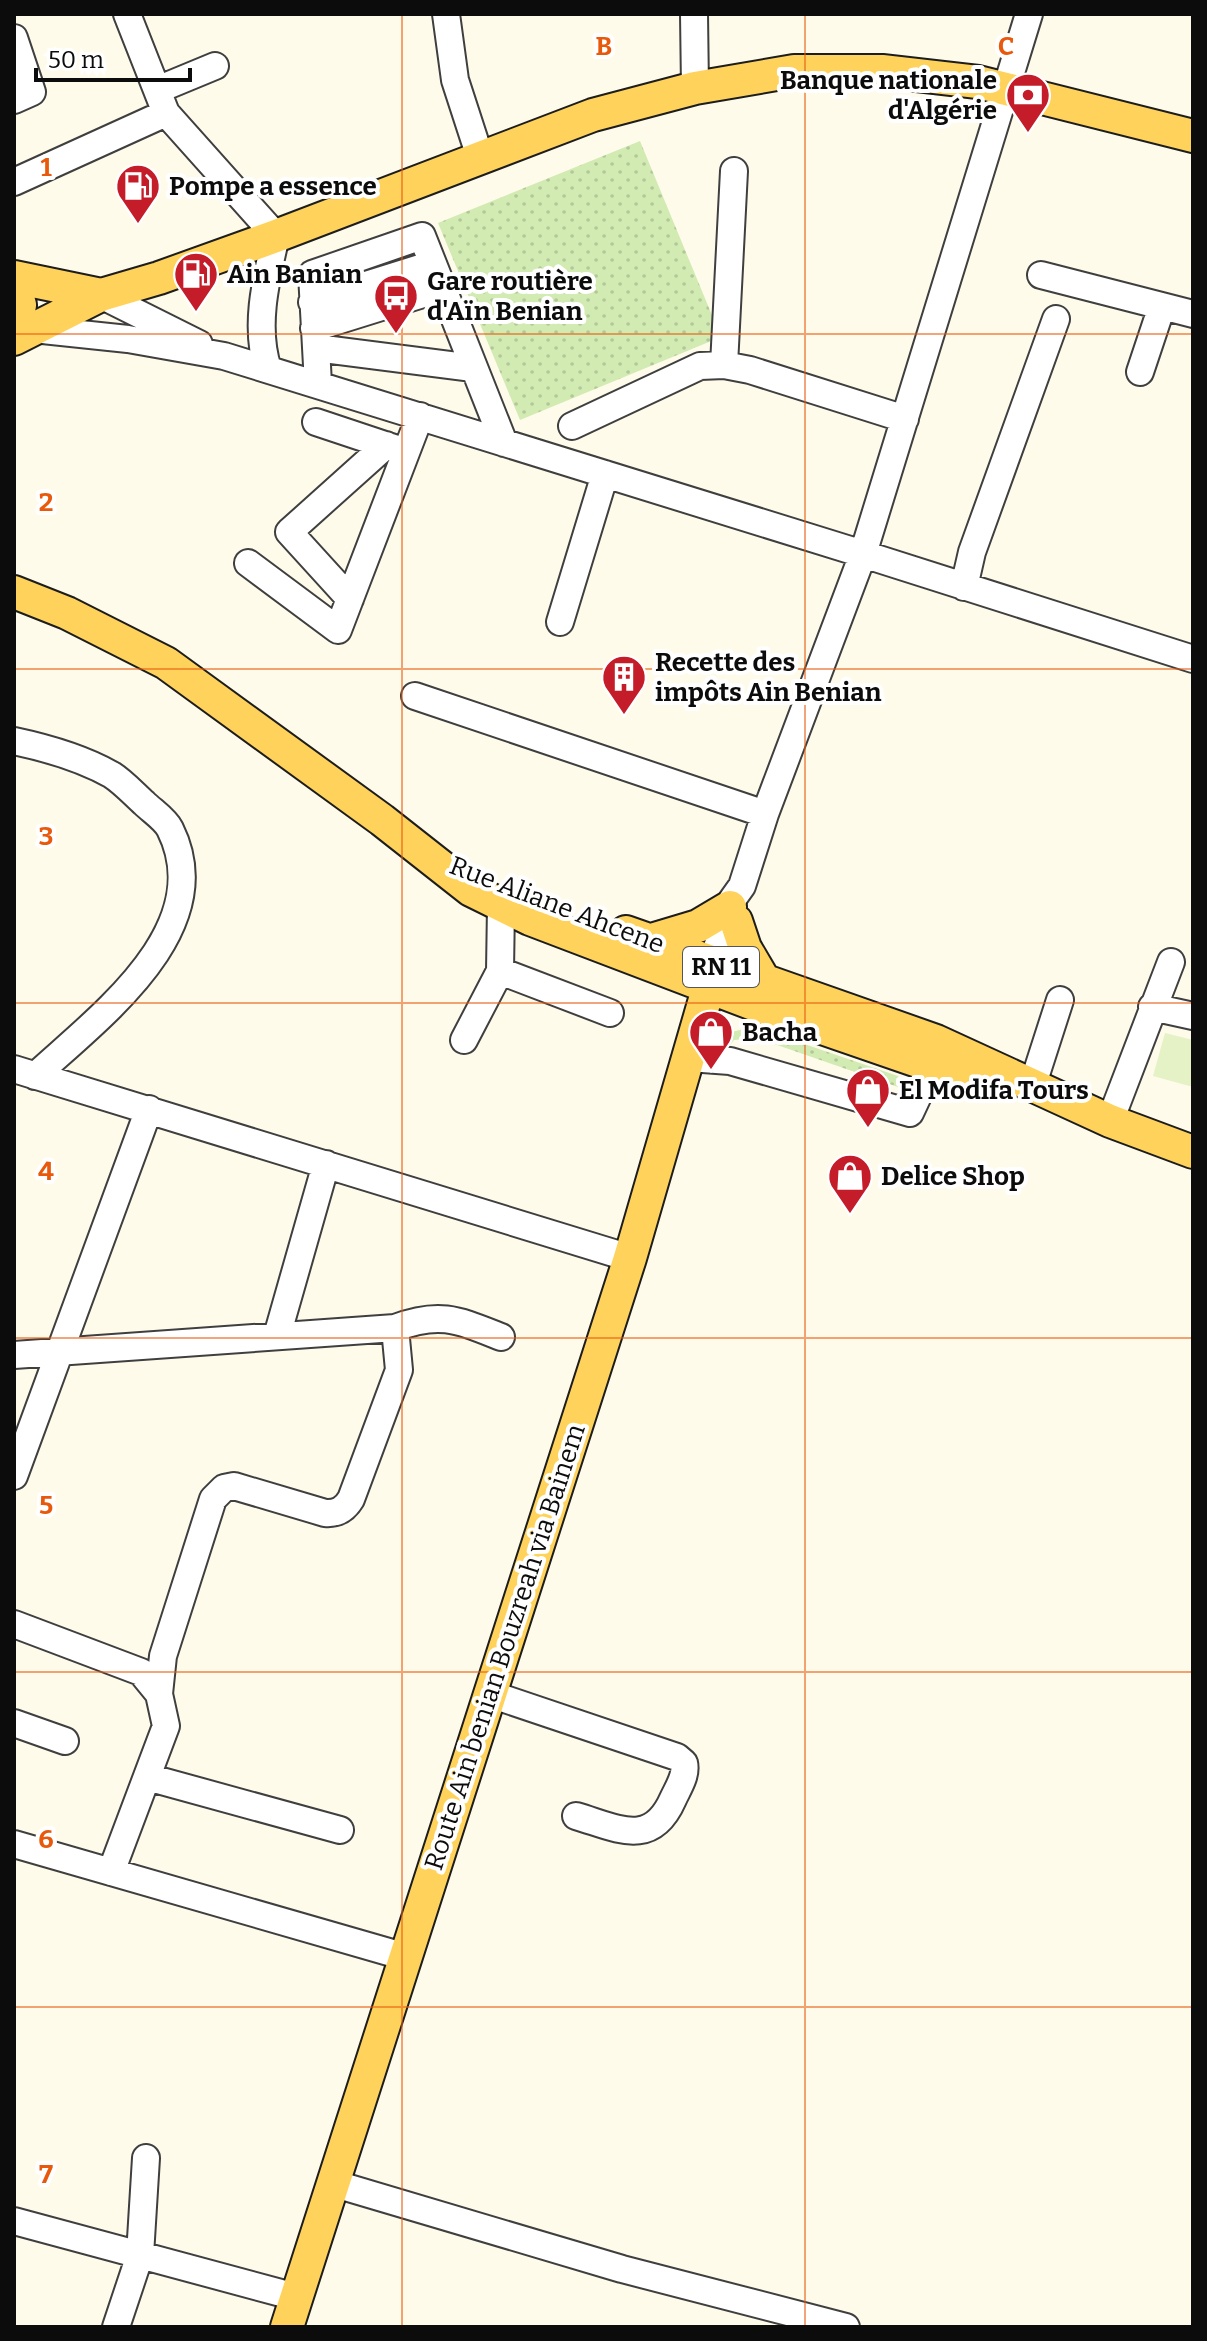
<svg xmlns="http://www.w3.org/2000/svg" width="1207" height="2341" viewBox="0 0 1207 2341" font-family="Bitter,serif">
	<style>
		.grass { fill: url(#grass-dots) }
		.pitch { fill: #e4f2c5 }
		.lines { fill: none; stroke-linecap: round; stroke-linejoin: round }
		.minor-casing { stroke: #3f3f3f; stroke-width: 30 }
		.major-casing { stroke: #1d1d1d; stroke-width: 36 }
		.minor { stroke: #fff; stroke-width: 26 }
		.major { stroke: #ffd35b; stroke-width: 32 }
		.grid { fill: none; stroke: #e8590c; stroke-width: 2; stroke-opacity: 0.55 }
		.labels { text-anchor: middle; dominant-baseline: central; stroke-width: 8; stroke-linejoin: round; paint-order: stroke }
		.shield { fill: #fff; stroke: #555; stroke-width: 2 }
		.shield-label { font-size: 24px; font-weight: bold; fill: #0c0c0c }
		.poi-label { font-size: 26px; font-weight: bold; fill: #0c0c0c; stroke: #fff; text-anchor: start }
		.street-label { font-size: 26px; fill: #0c0c0c; stroke: #fff }
		.grid-label { font-size: 26px; text-anchor: middle; font-weight: bold; fill: #e8590c; stroke: #fff; stroke-width: 8; stroke-linejoin: round; paint-order: stroke }
	</style>
	<defs>
		<pattern id="grass-dots" width="8" height="8" patternUnits="userSpaceOnUse" patternTransform="scale(2)"><rect width="8" height="8" fill="#d2ebb3"/><path d="M2 2h.1M6 6h.1" fill="none" stroke="#b3c899" stroke-width="1.8" stroke-linecap="round"/></pattern>
	</defs>
	<rect width="100%" height="100%" fill="#fffbeb"/>
	<path class="grass" d="M640 141 721 337 520 420 438 223Z
		M745 1029H757L775 1034 898 1076 900 1081 898 1087 757 1038 734 1040 727 1049 713 1052C720 1035 728 1032 745 1029Z"/>
	<path class="pitch" d="M1165 1033 1193 1040V1087L1153 1076Z"/>
	<g class="lines">
		<g class="minor-casing">
			<path id="minor" d="M446 14 455 80 480 157
				M694 14 695 88
				M14 38 32 92 14 100
				M157 90 215 66
				M166 113 276 236C266 279 254 327 268 369
				M14 182 166 113 127 14
				M1041 275 1193 314
				M101 295 199 344
				M312 302 433 264
				M314 328 442 288
				M33 329 128 339 224 356 863 554 1193 659
				M316 348 473 368
				M724 365 734 171
				M1140 372 1162 306
				M318 384 312 274 422 236 504 443
				M316 422 400 450
				M572 426 700 366 724 365 750 370 905 419
				M248 563 338 630 420 416
				M964 587 972 552 1056 319
				M350 599 289 532 386 445
				M560 622 605 474
				M415 696 765 814
				M14 741C47 748 82 758 112 775 123 782 134 794 144 803 152 811 165 819 170 829 220 929 99 1017 35 1076
				M715 965V954L732 900 742 886 765 814 863 554 1029 14
				M500 971 610 1013
				M1152 1007 1193 1016
				M464 1040 500 971 501 906
				M689 1058 730 1061 910 1113 932 1066
				M14 1069 630 1258
				M1032 1087 1060 1000
				M1110 1121 1171 962
				M395 1328C440 1311 458 1320 501 1337
				M277 1336 326 1164
				M14 1355 395 1328 399 1370 351 1499C345 1509 337 1514 325 1513L234 1486 224 1488 213 1499 163 1656 159 1694
				M14 1476 149 1109
				M14 1624 141 1672 159 1694 166 1726 111 1872
				M490 1694 677 1757 684 1763C687 1775 678 1788 673 1799 651 1849 617 1828 576 1816
				M14 1723 65 1741
				M147 1777 340 1830
				M14 1844 406 1957
				M332 2183 622 2269 846 2327
				M14 2221 296 2297
				M116 2327 140 2255 146 2158"/>
		</g>
		<g class="major-casing">
			<path id="major" d="M14 277 101 295
				M14 284 20 305 14 329
				M14 339 101 295 159 278 276 236 593 115 695 88 794 71H882L978 82 1193 136
				M14 592 67 613 166 663 382 820 471 890 530 919 764 1008 932 1066 1016 1079
				M736 921 745 948 765 982
				M626 932 936 1041 1110 1121 1193 1152
				M648 941 698 926 730 907
				M287 2327 630 1258 715 965"/>
		</g>
		<use href="#minor" class="minor"/>
		<use href="#major" class="major"/>
	</g>
	<path class="grid" d="M402 14V2327M805 14V2327M14 334H1193M14 669H1193M14 1003H1193M14 1338H1193M14 1672H1193M14 2007H1193"/>
	<defs>
		<g id="bank-pin" transform="scale(2.3)"><path d="M0 17L-7.5 6A9.5 9.5 0 1 1 7.5 6Z" fill="#c41c29" stroke="#fff"/><path d="M-6-4H6V4H-6ZM0-2.3a2.3 2.3 0 1 0 0 4.6a2.3 2.3 0 1 0 0-4.6Z" fill="#fff"/></g>
		<g id="fuel-pin" transform="scale(2.3)"><path d="M0 17L-7.5 6A9.5 9.5 0 1 1 7.5 6Z" fill="#c41c29" stroke="#fff"/><path d="M-5.5-6h7V0h2V4h1.3V-2.5L3-4.5l.8-.8L6-3V5H2.5V1h-1V6h-7ZM-4.2-4.7v3.2H.2V-4.7Z" fill="#fff"/></g>
		<g id="bus-pin" transform="scale(2.3)"><path d="M0 17L-7.5 6A9.5 9.5 0 1 1 7.5 6Z" fill="#c41c29" stroke="#fff"/><path d="M-5-6H5V4H4V6H2V4H-2V6H-4V4H-5ZM-3.5-4V0h7V-4ZM-3.5 1.2v1.5H-2V1.2ZM2 1.2v1.5H3.5V1.2Z" fill="#fff"/></g>
		<g id="building-pin" transform="scale(2.3)"><path d="M0 17L-7.5 6A9.5 9.5 0 1 1 7.5 6Z" fill="#c41c29" stroke="#fff"/><path d="M-4-6H4V6H1V3H-1V6H-4ZM-2.5-4.3h1.7v1.8h-1.7ZM.8-4.3h1.7v1.8H.8ZM-2.5-1h1.7V.8h-1.7ZM.8-1h1.7V.8H.8Z" fill="#fff"/></g>
		<g id="shop-pin" transform="scale(2.3)"><path d="M0 17L-7.5 6A9.5 9.5 0 1 1 7.5 6Z" fill="#c41c29" stroke="#fff"/><path d="M-5-2.5h2.3a2.7 3.5 0 0 1 5.4 0H5L5.5 6h-11ZM-1.5-2.5h3a1.5 2.3 0 0 0-3 0Z" fill="#fff"/></g>
	</defs>
	<g fill-rule="evenodd">
		<use href="#bank-pin" x="1028" y="95"/>
		<use href="#fuel-pin" x="138" y="186"/>
		<use href="#fuel-pin" x="196" y="274"/>
		<use href="#bus-pin" x="396" y="296"/>
		<use href="#building-pin" x="624" y="677"/>
		<use href="#shop-pin" x="711" y="1032"/>
		<use href="#shop-pin" x="868" y="1090"/>
		<use href="#shop-pin" x="850" y="1176"/>
	</g>
	<g class="labels">
		<rect class="shield" x="683" y="947" width="76" height="40" rx="6"/>
		<g class="shield-label">
			<text x="721" y="967">RN 11</text>
		</g>
		<g class="poi-label">
			<text x="997" y="80" text-anchor="end">Banque nationale<tspan x="997" dy="30">d'Algérie</tspan></text>
			<text x="169" y="186">Pompe a essence</text>
			<text x="227" y="274">Ain Banian</text>
			<text x="427" y="281">Gare routière<tspan x="427" dy="30">d'Aïn Benian</tspan></text>
			<text x="655" y="662">Recette des<tspan x="655" dy="30">impôts Ain Benian</tspan></text>
			<text x="742" y="1032">Bacha</text>
			<text x="899" y="1090">El Modifa Tours</text>
			<text x="881" y="1176">Delice Shop</text>
		</g>
		<g class="street-label">
			<text transform="translate(557 905) rotate(21)">Rue Aliane Ahcene</text>
			<text transform="translate(505 1647) rotate(-72)">Route Ain benian Bouzreah via Bainem</text>
		</g>
	</g>
	<g class="grid-label">
		<text x="604" y="55">B</text>
		<text x="1006" y="55">C</text>
		<text x="46" y="176">1</text>
		<text x="46" y="511">2</text>
		<text x="46" y="845">3</text>
		<text x="46" y="1180">4</text>
		<text x="46" y="1514">5</text>
		<text x="46" y="1848">6</text>
		<text x="46" y="2183">7</text>
	</g>
	<rect width="1207" height="2341" fill="none" stroke="#0c0c0c" stroke-width="32"/>
	<path d="M36 68v12h154v-12" fill="none" stroke="#0c0c0c" stroke-width="4"/>
	<text x="48" y="68" font-size="24" fill="#0c0c0c" stroke="#ffffff" stroke-width="6" paint-order="stroke">50 m</text>
</svg>
